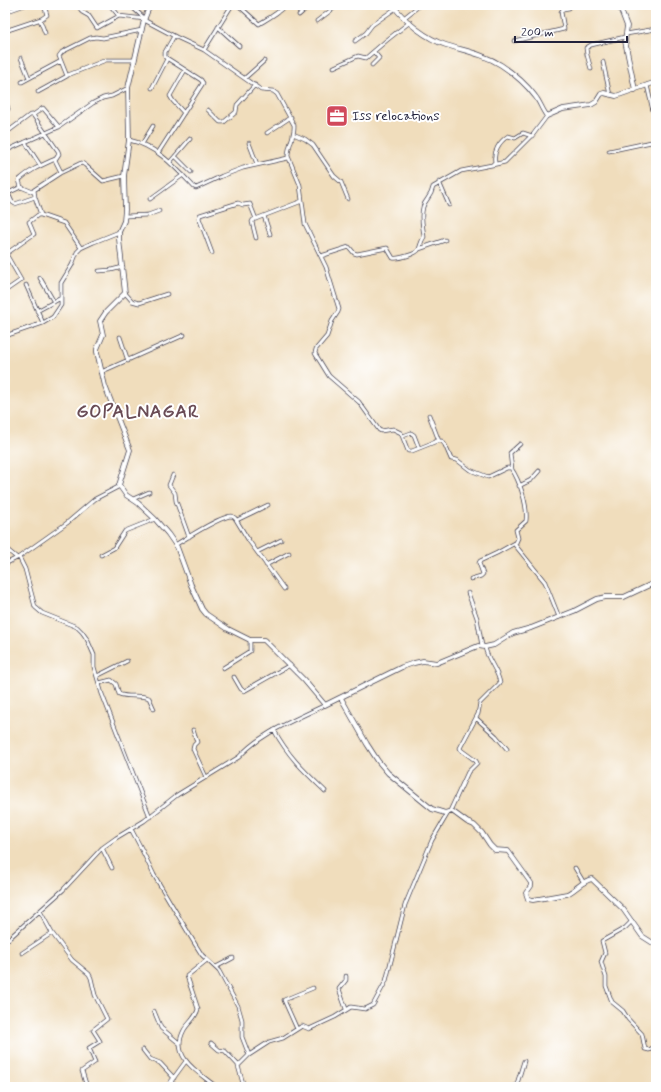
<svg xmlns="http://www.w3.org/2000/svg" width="661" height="1092" viewBox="0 0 661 1092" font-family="Mynerve,sans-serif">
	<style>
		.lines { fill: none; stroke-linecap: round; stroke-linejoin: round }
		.minor-casing { stroke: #413e4e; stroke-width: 4.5 }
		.tertiary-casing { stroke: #413e4e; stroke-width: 5.5 }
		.minor { stroke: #fff; stroke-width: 3 }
		.tertiary { stroke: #fff; stroke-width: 4 }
		.labels { text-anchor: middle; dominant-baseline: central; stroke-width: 4; stroke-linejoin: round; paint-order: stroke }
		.poi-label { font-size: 14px; fill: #22223b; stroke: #fff; text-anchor: start }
		.district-label { font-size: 18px; font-weight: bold; letter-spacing: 1px; fill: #6a4c56; stroke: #fff }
	</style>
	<rect width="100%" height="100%" fill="#fff"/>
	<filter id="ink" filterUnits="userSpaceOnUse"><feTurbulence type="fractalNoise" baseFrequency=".025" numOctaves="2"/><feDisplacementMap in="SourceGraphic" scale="8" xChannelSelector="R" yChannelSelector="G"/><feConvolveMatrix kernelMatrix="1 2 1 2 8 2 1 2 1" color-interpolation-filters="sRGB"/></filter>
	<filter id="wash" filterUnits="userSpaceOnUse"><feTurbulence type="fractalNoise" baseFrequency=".012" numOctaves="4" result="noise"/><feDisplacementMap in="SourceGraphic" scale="16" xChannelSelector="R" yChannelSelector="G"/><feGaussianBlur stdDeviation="0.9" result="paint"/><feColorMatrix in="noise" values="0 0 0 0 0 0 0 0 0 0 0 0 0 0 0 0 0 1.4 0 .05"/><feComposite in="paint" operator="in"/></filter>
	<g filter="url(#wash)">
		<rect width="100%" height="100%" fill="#f0ddbc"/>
	</g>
	<g filter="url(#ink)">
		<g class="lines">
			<g class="minor-casing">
				<path id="minor" d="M44 5 47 15 40 20 45 33
					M110 5 119 16 145 19
					M130 5 145 19
					M238 5 259 24C269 18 277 14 286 5
					M457 5H458
					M79 6 82 12 89 16 97 28 119 16
					M621 8 650 5
					M5 12 25 5
					M299 15 310 5
					M405 17 420 5
					M144 20 176 37 204 50 261 90 273 91 277 94 294 125C295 136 288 145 288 156L300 185 305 224 326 267 339 309 338 312 332 321 327 336 316 349 315 353 316 355 329 376 359 402 379 430 381 431 393 429 401 433 408 451H412L437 441H442L445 445 451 459 457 460 470 470 488 477 507 468H511C520 481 528 506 526 521L516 530 518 538 515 545 545 582 559 617
					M317 21 338 5
					M218 27 239 46
					M5 31 41 19
					M626 34 656 29
					M355 41 366 33 372 25 396 8
					M514 41 564 29 561 12 563 9 569 8 571 5
					M5 49 6 51
					M204 50 232 5
					M21 58 29 78
					M603 62 610 95
					M372 65 379 58 374 52
					M334 67 358 56 366 58 387 40 410 22
					M591 69 587 55 586 48 591 45 625 37
					M68 75 106 60H135
					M245 78 264 61
					M22 82 61 61
					M647 85 656 124
					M152 88 167 59
					M38 92 67 76 59 56 62 52 90 38 96 37 103 38 142 30
					M5 99 8 109 5 113
					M208 110 220 122H224L236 112 237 105 255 85
					M184 113 173 101 170 96 185 70
					M33 115 43 108 59 127
					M5 128 10 130 30 115H33L58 151 59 154 55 160 61 172
					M267 133 291 117
					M293 134 305 139 313 145 334 176 341 182 348 199
					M129 140C157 146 175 167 194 187L196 188 222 176 243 168 288 158
					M25 142 40 165
					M249 143 257 164
					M142 144 153 126
					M5 151 59 127 93 103 103 98 112 96 128 88
					M609 151 656 141
					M158 153 203 83 201 80 165 57V52L174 36
					M175 156 191 172
					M170 162 190 139
					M492 165 505 162 531 136
					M439 182 449 205
					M21 187 19 180C30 170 42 165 55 159
					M5 193H8L12 202 15 204 35 197
					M8 193 21 187 33 192
					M150 199 183 175
					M41 215 35 197 34 190 60 173 79 164 82 163 85 165 103 181 124 176
					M125 216 148 215 159 211
					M264 216 270 234
					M256 238 252 222 253 220 302 201
					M419 249 445 240
					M212 253 199 218 200 215 238 203 243 205 250 204 256 219
					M321 256 349 247 354 253 357 254 387 248 393 258C399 259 417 254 419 249 421 244 421 241 424 237 423 226 420 218 423 207 426 198 431 198 433 187L461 171 492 165 495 162C493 152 499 142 508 136L515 138 523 133 532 136 547 116
					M99 271 111 270 123 267
					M40 278 54 302
					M26 285 43 323
					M8 289 21 280 6 254 34 234 29 222 38 215H41L64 223 81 248
					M125 293 132 301 139 303 167 294
					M37 311 61 298
					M5 336 43 323 53 317 61 305V283L72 265 77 252 81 248 94 242 119 232
					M120 337 128 361
					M101 372 184 335
					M429 415 439 441
					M403 436 411 433 414 435 419 448
					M512 470 510 453 520 444
					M173 475 169 485 175 493 176 501 189 537
					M120 486 95 499 67 523 19 557 25 569 35 607 42 613 77 627 82 632 87 639 94 655V667L102 694 150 817
					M519 486 531 480 539 471
					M133 499 149 492
					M237 520 268 505
					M175 545C187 538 220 516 232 516L235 518 249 541 284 589
					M5 548 16 557
					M257 552 281 540
					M101 555 114 548 125 531 155 519
					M5 564 19 557
					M266 565 289 553
					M471 579 481 576 483 574 479 563 480 561 497 553 515 543
					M468 593 477 618 482 646
					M223 668 250 651V640
					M97 676 127 661
					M234 677 241 689 244 691 290 665
					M99 683 111 680 116 684 119 694C128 698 139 694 149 698L154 709
					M476 718 496 736 507 749
					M193 730 197 742 194 745 193 749 206 777
					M274 730C288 756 304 771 325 791
					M450 811 468 772 477 763 476 761 461 750 460 748 478 714 480 703 500 683C498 670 487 660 485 647
					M131 829 140 846 154 875 195 944 202 955 219 971 238 1006 242 1020V1037L249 1055 238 1066 244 1087
					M102 848 112 868
					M575 868 584 883
					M632 921 625 928 602 941 605 953 601 962 606 977V986L612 1002 623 1011 628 1019 642 1034 645 1049 649 1050 656 1046
					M52 933 72 960 89 974 91 978 95 995 107 1019 93 1030 100 1041 89 1048 95 1062 82 1071 87 1087
					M5 942 63 890 102 848 116 838 144 821 177 795 239 757C262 732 295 720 325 705
					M22 953 52 933 40 911
					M207 960 187 976 198 1009C196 1018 188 1023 184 1030 170 1056 196 1071 214 1085
					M216 967 233 958
					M346 976V980L339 989 346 1009
					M154 1011 161 1028 179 1043
					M297 1029 284 1000 313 988
					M211 1043 219 1050 225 1051 238 1065
					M143 1050 150 1059 160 1063 174 1078
					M249 1055 269 1042 283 1038 302 1026 309 1029 335 1017 351 1007 365 1009 373 1005 386 981 405 905 432 840 448 813
					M171 1082 178 1087
					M167 1087 186 1061
					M516 1087 524 1061"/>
			</g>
			<g class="tertiary-casing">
				<path id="tertiary" d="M150 5 144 20 128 88 129 140 124 176 125 210 124 221 119 232V239L125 293 106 312 100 321 103 335 97 349V352L105 386 130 450 119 485 126 495 138 503 155 519 168 534 177 547 191 585 202 609 206 614 228 629 250 640H264L304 680 325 705 402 667 414 663 423 661 437 663 478 646 485 647 494 645 513 633 531 628 574 611 597 599 606 597H624L656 582
					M393 5C405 22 427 39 446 45 465 51 484 54 501 65 513 73 526 84 535 96 540 102 542 110 547 116L563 109 591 105 596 102 601 94 604 93 616 96 656 82
					M619 5 627 26 625 41 635 90
					M341 698 367 744 378 761 388 773 432 809 445 813 452 811 467 822 474 825 482 833 490 845 495 850 508 851 531 883V886L526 893 528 899 533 900 567 894C576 890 583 880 592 879L623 909 642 936 656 945"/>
			</g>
			<use href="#minor" class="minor"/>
			<use href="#tertiary" class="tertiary"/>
		</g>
	</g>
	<defs>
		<g id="office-square" transform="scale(1.15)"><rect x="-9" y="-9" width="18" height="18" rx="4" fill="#d1495b" stroke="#fff"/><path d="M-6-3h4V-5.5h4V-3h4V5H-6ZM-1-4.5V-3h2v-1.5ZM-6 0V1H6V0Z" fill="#fff"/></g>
	</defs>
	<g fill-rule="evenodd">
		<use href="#office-square" x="337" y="116"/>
	</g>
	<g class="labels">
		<g class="poi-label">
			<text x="352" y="116">Iss relocations</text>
		</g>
		<g class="district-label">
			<text x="138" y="412">GOPALNAGAR</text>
		</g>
	</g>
	<rect width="661" height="1092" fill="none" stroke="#fff" stroke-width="20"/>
	<path d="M515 36v6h112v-6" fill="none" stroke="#22223b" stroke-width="2"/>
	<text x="521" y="36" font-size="12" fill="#22223b" stroke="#ffffff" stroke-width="3" paint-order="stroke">200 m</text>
</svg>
